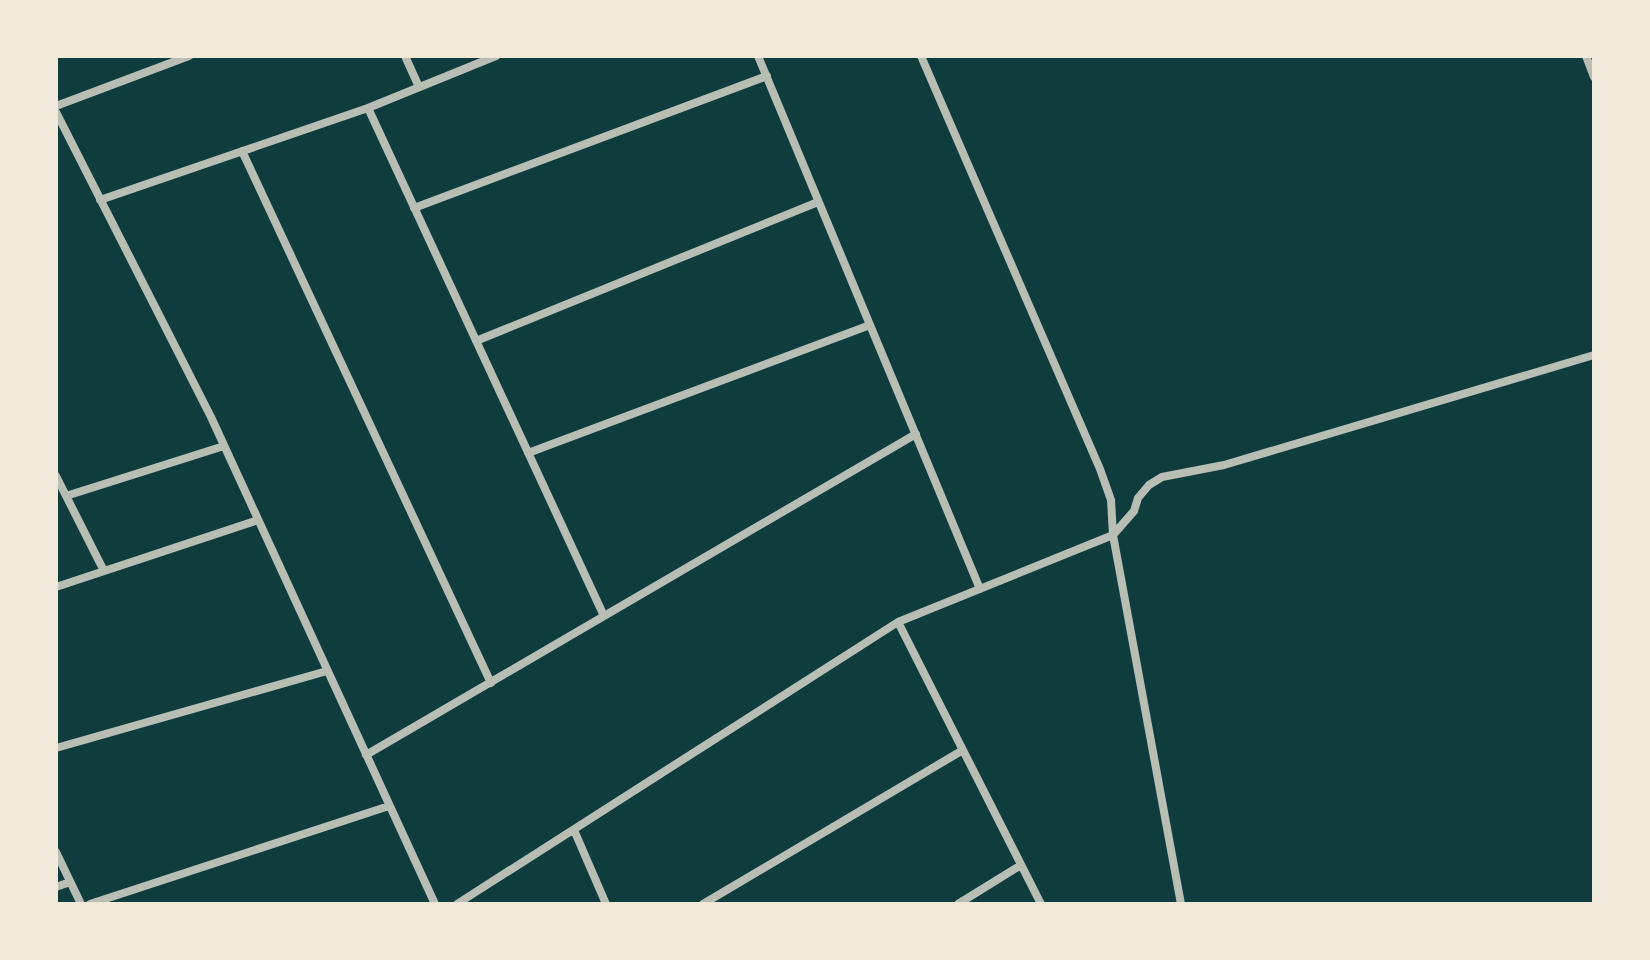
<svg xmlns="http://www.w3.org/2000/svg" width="1650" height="960" viewBox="0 0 1650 960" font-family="'Work Sans',sans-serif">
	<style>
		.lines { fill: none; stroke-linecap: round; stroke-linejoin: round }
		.minor { stroke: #b8beb3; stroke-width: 8 }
	</style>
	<rect width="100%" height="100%" fill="#0f3d3e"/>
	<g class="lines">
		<path class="minor" d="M405 56 419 87
			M758 56 980 589
			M921 56 1100 469 1111 500 1113 535 1181 904
			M1586 56 1594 77
			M56 106 189 56
			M368 108 604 616
			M56 112 211 417 435 904
			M242 151 491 683
			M100 200 368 108 496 56
			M414 208 767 76
			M476 341 818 202
			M528 453 870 325
			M56 476 104 571
			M66 496 224 446
			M56 587 258 520
			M898 622 1041 904
			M56 748 327 671
			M366 755 916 434
			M574 830 606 904
			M56 852 81 904
			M56 887 70 882
			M90 904 389 806
			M457 904 898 622 1113 535 1134 511 1138 498 1149 485 1162 477 1224 465 1594 355
			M703 904 963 750
			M958 904 1021 865"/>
	</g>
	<rect width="1650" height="960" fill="none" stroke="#f1e9da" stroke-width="116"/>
</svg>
